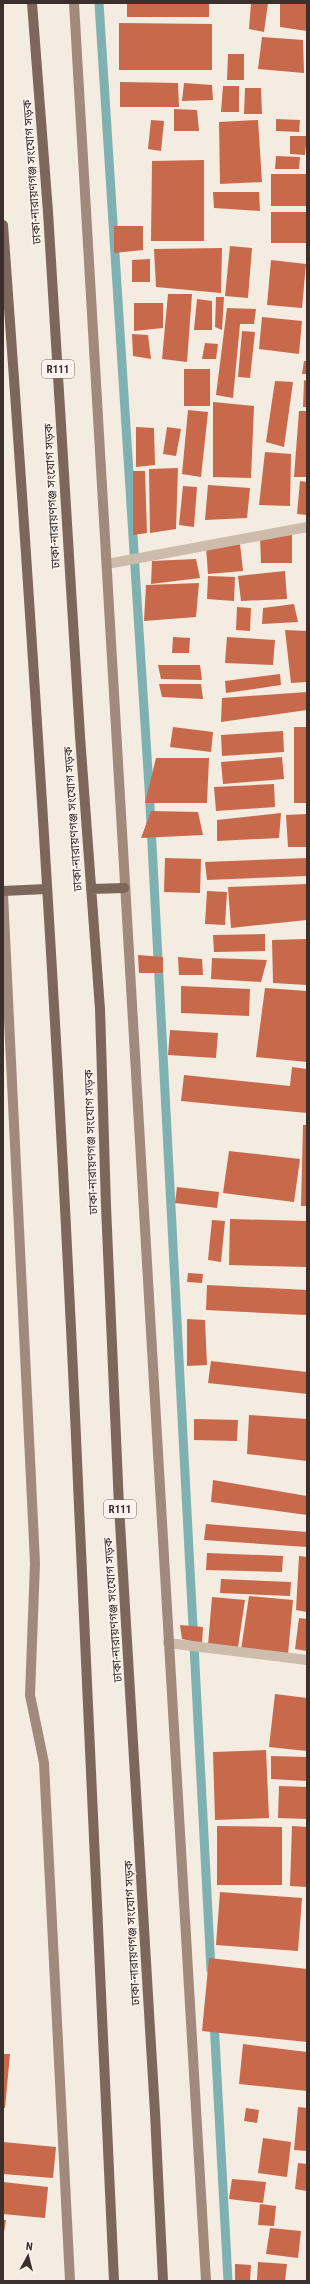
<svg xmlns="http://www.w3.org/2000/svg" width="310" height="2284" viewBox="0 0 310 2284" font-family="'Roboto Condensed','Noto Sans Bengali',sans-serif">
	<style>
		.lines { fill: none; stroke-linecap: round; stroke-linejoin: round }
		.stream { stroke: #7fb0b2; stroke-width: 9 }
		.building { fill: #c8694b }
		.street { stroke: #cdbbac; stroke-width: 10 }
		.secondary { stroke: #a18a7d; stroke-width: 10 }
		.primary { stroke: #7d675c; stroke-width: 10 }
		.labels { text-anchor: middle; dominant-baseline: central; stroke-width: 3.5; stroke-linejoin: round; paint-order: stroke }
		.shield { fill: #fbf5ee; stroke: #756b66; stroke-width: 1 }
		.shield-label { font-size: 11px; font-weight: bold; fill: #3b302b }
		.street-label { font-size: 12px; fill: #3b302b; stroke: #fbf5ee }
	</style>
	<rect width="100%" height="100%" fill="#f4ebe1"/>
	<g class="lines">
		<path class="stream" d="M99 3 149 787 211 1970
			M214 2021 228 2281"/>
	</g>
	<path class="building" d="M127 3H209V17H127Z
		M251 3H268L264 32 249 29Z
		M280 3H307V31L280 27Z
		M119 23 212 24V70H119Z
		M262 37 303 40 304 73 258 69Z
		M228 54H244V80H227Z
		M120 82 178 83 179 107H120Z
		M184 83 212 85 213 100 182 101Z
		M223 86H239V112H221Z
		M245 88H261L262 114H244Z
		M174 109 197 110 199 131H174Z
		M276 119 300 120 299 132 276 131Z
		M151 120 164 121 161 151 148 149Z
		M258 120 262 182 220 184 219 122Z
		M290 136H307L305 155 290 154Z
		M276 156 300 157 299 169H275Z
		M204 160V241H151L152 161Z
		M271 174H306V206H271Z
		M213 192H259L260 211 214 208Z
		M271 212H306V243H271Z
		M114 226H143V250L114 253Z
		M230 246 252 248 248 298 225 296Z
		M222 248 221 293 156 287 154 249Z
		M150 259V282H132V260Z
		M271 260 306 264 302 308 267 305Z
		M168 294H192L187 362 162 359Z
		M216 297H224L222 330 215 327Z
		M197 299 212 301V330H194Z
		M134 303H163V328L134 331Z
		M227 308 256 309 254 324H240L233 398 216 395Z
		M262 317 302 321 299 354 259 349Z
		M242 331 255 332 250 378 238 377Z
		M132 334 148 335 151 359 133 356Z
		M205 343 218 344 216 359H202Z
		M304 361H307V374H302Z
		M184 369H210V406H184Z
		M304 380 307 381V407H303Z
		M275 381 293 382 284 447 266 442Z
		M213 402 254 406 251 478 213 477Z
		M188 410 208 412 201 477 182 474Z
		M299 411H307V477H294Z
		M136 427 154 428 155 465 136 467Z
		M167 427 181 429 176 456 163 454Z
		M265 452 291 454 290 506 259 505Z
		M178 468 176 529 150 533 149 469Z
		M133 471H145L147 533 133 535Z
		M300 481 307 482V515L297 514Z
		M208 485 250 488 247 518 205 520Z
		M183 486 197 487 194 527 179 525Z
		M292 535V563H261L260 536Z
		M240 544 243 571 208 574 206 547Z
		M196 559 200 578 151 584 152 561Z
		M285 571 287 599 241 601 238 576Z
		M208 576 235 577 234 601 207 599Z
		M199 583 196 617 144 621 146 585Z
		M294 604 298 622 262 624 263 608Z
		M237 607 251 608 250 631 236 630Z
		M285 630 307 631V682L291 683Z
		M173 637 190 638 189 653H172Z
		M227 637 275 640 273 665 225 663Z
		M158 665H200L202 680 161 679Z
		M280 674 281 685 226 693 225 681Z
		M159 684H201L203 699 162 697Z
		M307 692V710L221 722 222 698Z
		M173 727 213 732 211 752 170 747Z
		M294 727H307V803H294Z
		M283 731 284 752 222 756 221 735Z
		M282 757 284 779 223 784 221 762Z
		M156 758H209L207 803H145Z
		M274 784 275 807 216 811 214 787Z
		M151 811 198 812 203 835 141 838Z
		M281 813 279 838 217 841V820Z
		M307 814V847H288L286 815Z
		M165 858 201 859 200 893 164 892Z
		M307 858V876L207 880 205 862Z
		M307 884V920L231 928 228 887Z
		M207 891 227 892 225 925 205 924Z
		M265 934V951L214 952 213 935Z
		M307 939V985L273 983 272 940Z
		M138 955 163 957V973H139Z
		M178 957 202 959 203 975H179Z
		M212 958 267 960 261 982 211 979Z
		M181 986 250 989 249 1016 181 1013Z
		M265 988 307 991V1062L256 1057Z
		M170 1030 218 1033 216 1058 168 1055Z
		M292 1067 307 1069V1113L181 1101 184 1075 290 1086Z
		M303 1125H307V1206H301Z
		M229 1151 300 1159 294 1202 223 1193Z
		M177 1187 219 1192 217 1208 175 1203Z
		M230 1219 307 1221V1267L229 1265Z
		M212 1220 225 1221 221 1262 208 1260Z
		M188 1273 203 1274 202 1283 187 1282Z
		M207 1285 307 1290V1315L206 1310Z
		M187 1319 205 1320 207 1365 187 1366Z
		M211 1361 307 1372V1394L208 1383Z
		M249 1415 307 1419V1461L247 1454Z
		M194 1419 238 1420 237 1441 194 1440Z
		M213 1480 307 1496V1515L211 1502Z
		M206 1524 307 1532V1547L204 1540Z
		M207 1553 283 1556 282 1572 206 1570Z
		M299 1556 307 1557V1612L296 1610Z
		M221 1579 291 1582 290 1596 220 1593Z
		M249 1596 293 1600 288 1654 241 1650Z
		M212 1597 245 1600 238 1647 208 1645Z
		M299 1618 307 1619V1651L295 1649Z
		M180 1625 203 1627 202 1643 182 1639Z
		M275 1694 307 1698V1751L269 1747Z
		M266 1750 269 1818 215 1820 213 1752Z
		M271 1756 307 1757V1781L271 1779Z
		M279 1786 307 1787V1819L278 1818Z
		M217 1826 282 1827V1885H217Z
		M292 1826 307 1827V1887L290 1886Z
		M220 1892 302 1898 298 1951 216 1945Z
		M209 1958 307 1969V2042L202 2031Z
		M243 2044 307 2052V2091L239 2084Z
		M3 2054H10L5 2108H3Z
		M298 2107 307 2108V2151L294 2150Z
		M246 2108 259 2110 257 2123 244 2121Z
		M263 2138 291 2142 287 2177 258 2173Z
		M3 2142 56 2147 53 2178 3 2174Z
		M298 2163 307 2164V2191L295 2189Z
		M232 2179 266 2182 263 2203 229 2199Z
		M3 2182 48 2187 45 2218 3 2214Z
		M260 2204 276 2206 274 2226 258 2225Z
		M3 2220H6L4 2232H3Z
		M270 2228 301 2231 298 2258 266 2254Z
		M258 2262 287 2264 285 2281H257Z
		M235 2264 251 2265 250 2281H235Z"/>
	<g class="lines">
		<path class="street" d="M107 564 307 527
			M168 1643 307 1660"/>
		<path class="secondary" d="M74 3 206 2281
			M3 894 35 1563 30 1695 44 1763 70 2281"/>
		<path class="primary" d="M32 3 48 212 80 736 100 1009 106 1206 119 1506 155 2113 163 2281
			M3 225C34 651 61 1078 79 1506 91 1764 102 2023 114 2281
			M91 889 124 888
			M3 891 46 889"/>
	</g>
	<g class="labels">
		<g class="shield">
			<rect x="42" y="360" width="32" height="18" rx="3"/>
			<rect x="104" y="1500" width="32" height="18" rx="3"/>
		</g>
		<g class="shield-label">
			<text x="58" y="369">R111</text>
			<text x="120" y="1509">R111</text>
		</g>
		<g class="street-label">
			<text transform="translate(32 172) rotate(-94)">ঢাকা-নারায়ণগঞ্জ সংযোগ সড়ক</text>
			<text transform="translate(52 496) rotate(-93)">ঢাকা-নারায়ণগঞ্জ সংযোগ সড়ক</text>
			<text transform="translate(73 819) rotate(-94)">ঢাকা-নারায়ণগঞ্জ সংযোগ সড়ক</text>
			<text transform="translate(91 1142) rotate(-92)">ঢাকা-নারায়ণগঞ্জ সংযোগ সড়ক</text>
			<text transform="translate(113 1610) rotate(-94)">ঢাকা-নারায়ণগঞ্জ সংযোগ সড়ক</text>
			<text transform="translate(132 1933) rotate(-93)">ঢাকা-নারায়ণগঞ্জ সংযোগ সড়ক</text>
		</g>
	</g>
	<rect width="310" height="2284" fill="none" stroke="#3b302b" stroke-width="8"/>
	<g transform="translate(28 2256) rotate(7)" stroke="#fbf5ee" stroke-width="3" paint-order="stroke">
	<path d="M0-3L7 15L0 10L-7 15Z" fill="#3b302b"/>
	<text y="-6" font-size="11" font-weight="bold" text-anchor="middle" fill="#3b302b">N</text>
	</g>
</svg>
